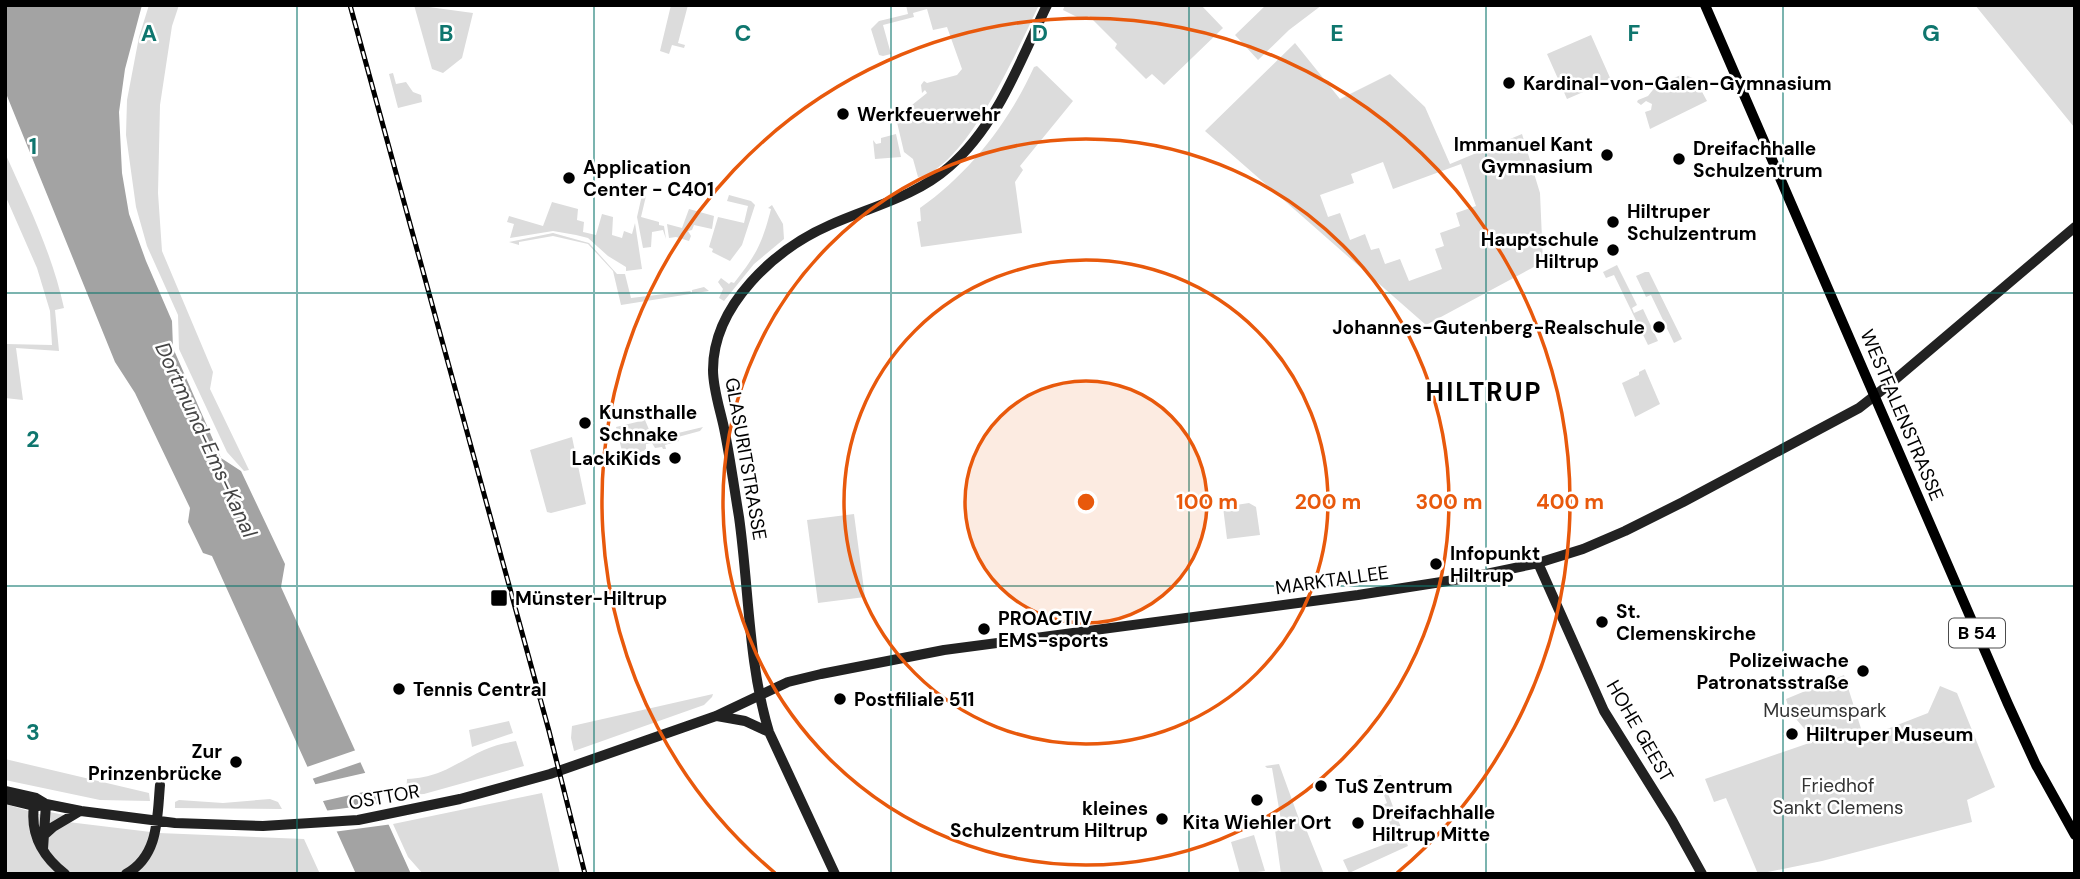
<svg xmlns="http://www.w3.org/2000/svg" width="2080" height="879" viewBox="0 0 2080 879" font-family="'DM Sans',sans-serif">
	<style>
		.green { fill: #dcdcdc; fill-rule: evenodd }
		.water { fill: #a3a3a3 }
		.pier { fill: #fff }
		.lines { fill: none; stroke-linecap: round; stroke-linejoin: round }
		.secondary { stroke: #222; stroke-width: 10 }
		.primary { stroke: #000; stroke-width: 10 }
		.rail-casing { stroke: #000; stroke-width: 5 }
		.rail { stroke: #fff; stroke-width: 2.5; stroke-dasharray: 8; stroke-linecap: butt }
		.grid { fill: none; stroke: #0f766e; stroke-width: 2; stroke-opacity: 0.55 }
		.ring { fill: none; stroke: #e8590c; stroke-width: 3.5 }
		.poi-dot { fill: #000; stroke: #fff; stroke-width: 2.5 }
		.labels { text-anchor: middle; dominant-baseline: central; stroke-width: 5; stroke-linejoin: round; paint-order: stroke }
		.shield { fill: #fff; stroke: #4c4c4c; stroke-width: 2 }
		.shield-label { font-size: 18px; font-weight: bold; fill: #000 }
		.poi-label { font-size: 19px; font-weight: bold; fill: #000; stroke: #fff; text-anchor: start }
		.street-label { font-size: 19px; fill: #000; stroke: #fff }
		.park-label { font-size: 19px; fill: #333; stroke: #fff }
		.water-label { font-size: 21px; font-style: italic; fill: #444; stroke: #fff }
		.district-label { font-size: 26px; font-weight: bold; letter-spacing: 2px; fill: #000; stroke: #fff }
		.grid-label { font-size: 23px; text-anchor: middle; font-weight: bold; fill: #0f766e; stroke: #fff; stroke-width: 5; stroke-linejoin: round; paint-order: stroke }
		.centre { fill: #e8590c; stroke: #fff; stroke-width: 3.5 }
		.ring-label { font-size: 21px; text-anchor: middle; font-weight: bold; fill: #e8590c; stroke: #fff; stroke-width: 5; stroke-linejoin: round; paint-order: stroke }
	</style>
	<rect width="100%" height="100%" fill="#fff"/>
	<path class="green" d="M149 5H179L172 26 160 105 158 193 162 251 213 372 210 389 249 470 244 471 227 452 179 349 178 315 147 246 136 207 126 135 127 100 139 37Z
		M414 5 473 13 462 58 443 73 432 69Z
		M671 5H688L678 43 685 45 684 48 672 45 669 54 660 51Z
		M906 5H1039C1019 46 966 169 918 177L913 159 904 152 896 118 904 116 905 121 915 119 914 113 916 112 912 105 927 93 925 90 922 93 921 85 924 81 927 83 957 75 962 69 947 27 933 30 927 9 913 13 914 17 883 25 891 54 883 56 879 55 871 29 879 21 908 14Z
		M1065 5H1201L1223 28 1164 85 1152 74 1146 79 1115 48 1117 44 1089 16 1083 20 1063 10Z
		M1266 5H1322L1289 30 1258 60 1235 35Z
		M1975 5H2075V129L2074 127Z
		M1591 35 1611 80 1567 99 1547 54Z
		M1295 43 1340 99 1390 74 1425 107 1450 164 1522 134 1540 193 1543 262 1426 325 1205 131ZM1383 162 1393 189 1461 164 1476 206 1456 213 1460 226 1440 233 1444 246 1435 249 1442 269 1409 281 1400 259 1385 264 1379 248 1371 250 1365 234 1350 240 1340 213 1328 217 1320 195 1354 183 1351 174Z
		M1037 66 1073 101 1020 166 1023 170 1015 182 1022 233 921 247 917 222 921 221 920 208C970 173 1009 122 1034 67Z
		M393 73 396 84 406 82 413 92 421 95 422 102 398 108 389 74Z
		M1683 74 1695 79 1707 101 1650 129 1645 112 1651 110 1652 104 1646 101 1641 105 1637 102 1638 100 1648 96 1656 86Z
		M896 134 901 157 875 159 873 140 876 144 881 143V138Z
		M5 153C28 204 52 253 64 308L55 310 59 351 16 348 23 400 5 398V344L52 345 50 311 37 268 5 195Z
		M642 195 646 196 641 217 659 222V225L664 226 666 239 663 230 652 232 651 247 643 248 637 217Z
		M729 195 751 201 755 205 742 245 730 261 712 252 713 249 709 247 718 217 744 223 748 206 727 201Z
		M552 202 578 209 577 220 584 222 583 232 596 235 602 214 613 217 612 235 622 238 624 231 632 234 635 223 642 269 626 271V267L608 256 588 238 576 235 553 231 510 238 514 224 507 222 509 216 543 226Z
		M772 205 783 224 784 239 754 264 724 301 719 298 723 289 718 282 721 278 729 284 731 282 734 283C756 255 762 244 771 209L768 208Z
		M689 209 714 216 712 229 694 225 692 230 688 231 691 236 689 241 676 237 669 238 667 224 682 228Z
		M553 233 589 243 617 274H625L631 298 690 291 692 293V290L704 287 709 291 621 305 613 271 588 244 553 236 519 242V245L509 242Z
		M1617 265 1637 305 1632 308 1634 313 1643 309 1658 341 1648 345 1614 275 1606 278 1603 272Z
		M1645 272H1649L1682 339 1674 343 1651 295 1646 297 1636 276Z
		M1645 369 1660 404 1635 417 1622 383 1639 375V372Z
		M645 420 653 439 703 427 700 431 678 437 679 441 665 445 666 449H663L662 447 655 448 652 443 646 444V450L640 452 641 456 635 458 636 462 633 461 629 455H624L622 451 616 427Z
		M572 437 586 504 551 513 547 512 530 450Z
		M1249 503 1256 507 1260 535 1227 539 1223 507Z
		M854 514 865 597 818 603 807 520Z
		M1844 675 1864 738 1928 713 1940 686 1957 693 1995 787 1967 800 1972 822 1822 861 1758 874 1726 798 1714 802 1705 779 1815 741 1790 712 1786 699Z
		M713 694 712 697 704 705 574 751 571 738 572 726Z
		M509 721 513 733 472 747 469 730Z
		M516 741 524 766 424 794 406 795 407 779C443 777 455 763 484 750 494 745 506 743 516 741Z
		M5 759 149 793 150 801 100 800 5 780Z
		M1279 764 1299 819H1302L1324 874H1281L1275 830 1282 828V826L1272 768H1267L1265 766Z
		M1381 775 1408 846 1349 873 1343 860 1396 840 1383 805 1387 803 1377 776Z
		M542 793 560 874H423L408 857 393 824Z
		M270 799 278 802 282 809 175 808V802L179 800 223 803Z
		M5 804 49 817 50 812 64 815 68 822 159 833 304 839 320 874H5Z
		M1254 835 1265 871 1240 874 1231 842Z"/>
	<path class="water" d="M5 5H142L125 69 119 112 122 173 129 214 146 261 172 321 173 348 221 458 241 471 285 564 281 587 411 874H356L212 556 203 553 188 522 190 508 135 393 115 362 5 91Z"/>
	<path class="pier" d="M359 749 364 761 309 780 304 768Z
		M369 772 377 789 319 802 312 785Z
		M383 803 393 824 333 832 324 811Z"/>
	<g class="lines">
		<path class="secondary" d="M1538 563 1604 711 1672 820 1702 874
			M717 716 745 721 769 732
			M5 791 36 798 46 804 81 811 175 823 263 826 358 820 460 799 550 774 716 716 788 682 821 674 944 650 1358 595 1467 578 1538 563 1583 549 1625 531 1683 502 1859 408 1891 383 2075 227
			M5 799 34 806H39
			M34 806C30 835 43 857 65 874
			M43 836 53 827 80 811
			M43 849 46 804
			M126 874C159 856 157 818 160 785
			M835 874 769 732C748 663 749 588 739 517 734 487 730 457 724 428 720 409 713 389 713 370 713 305 775 249 830 225 870 207 915 197 949 167 997 126 1020 61 1047 5"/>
		<path class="primary" d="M1705 5 2008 704 2036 765 2075 835"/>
		<g class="rail-casing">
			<path id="rail" d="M350 5 549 731 585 874"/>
		</g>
		<use href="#rail" class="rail"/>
	</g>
	<path class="grid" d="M297 5V874M594 5V874M891 5V874M1189 5V874M1486 5V874M1783 5V874M5 293H2075M5 586H2075"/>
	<circle cx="1086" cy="502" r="121" fill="#e8590c" fill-opacity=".12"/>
	<g class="ring">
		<circle cx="1086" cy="502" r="121"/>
		<circle cx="1086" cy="502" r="242"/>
		<circle cx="1086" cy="502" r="363"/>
		<path d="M775 873A484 484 0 1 1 1397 873"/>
	</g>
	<g class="poi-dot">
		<circle cx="1509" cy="83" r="7"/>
		<circle cx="843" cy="114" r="7"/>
		<circle cx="1607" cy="155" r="7"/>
		<circle cx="1679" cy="159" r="7"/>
		<circle cx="569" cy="178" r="7"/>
		<circle cx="1613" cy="222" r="7"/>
		<circle cx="1613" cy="250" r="7"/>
		<circle cx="1659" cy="327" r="7"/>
		<circle cx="585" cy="423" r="7"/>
		<circle cx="675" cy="458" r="7"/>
		<circle cx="1436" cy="564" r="7"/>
		<rect x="490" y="589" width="18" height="18" rx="3.5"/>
		<circle cx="1602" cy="622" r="7"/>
		<circle cx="984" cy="629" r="7"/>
		<circle cx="1863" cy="671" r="7"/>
		<circle cx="399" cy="689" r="7"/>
		<circle cx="840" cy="699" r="7"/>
		<circle cx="1792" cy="734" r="7"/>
		<circle cx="236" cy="762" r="7"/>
		<circle cx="1321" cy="786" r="7"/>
		<circle cx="1257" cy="800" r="7"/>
		<circle cx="1162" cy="819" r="7"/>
		<circle cx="1358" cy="823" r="7"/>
	</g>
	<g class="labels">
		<rect class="shield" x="1949" y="618.5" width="56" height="29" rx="5"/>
		<g class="shield-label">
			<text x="1977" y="633">B 54</text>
		</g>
		<g class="poi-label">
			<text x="1523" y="83">Kardinal-von-Galen-Gymnasium</text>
			<text x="857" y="114">Werkfeuerwehr</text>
			<text x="1593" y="144" text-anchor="end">Immanuel Kant<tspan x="1593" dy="22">Gymnasium</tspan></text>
			<text x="1693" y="148">Dreifachhalle<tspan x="1693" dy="22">Schulzentrum</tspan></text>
			<text x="583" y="167">Application<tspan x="583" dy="22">Center - C401</tspan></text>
			<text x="1627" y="211">Hiltruper<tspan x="1627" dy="22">Schulzentrum</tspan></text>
			<text x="1599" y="239" text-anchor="end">Hauptschule<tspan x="1599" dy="22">Hiltrup</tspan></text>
			<text x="1645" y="327" text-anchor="end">Johannes-Gutenberg-Realschule</text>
			<text x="599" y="412">Kunsthalle<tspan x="599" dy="22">Schnake</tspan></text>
			<text x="661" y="458" text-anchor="end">LackiKids</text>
			<text x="1450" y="553">Infopunkt<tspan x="1450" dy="22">Hiltrup</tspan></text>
			<text x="515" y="598">Münster-Hiltrup</text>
			<text x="1616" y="611">St.<tspan x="1616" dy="22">Clemenskirche</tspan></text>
			<text x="998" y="618">PROACTIV<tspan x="998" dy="22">EMS-sports</tspan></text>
			<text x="1849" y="660" text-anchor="end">Polizeiwache<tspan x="1849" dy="22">Patronatsstraße</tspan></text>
			<text x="413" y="689">Tennis Central</text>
			<text x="854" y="699">Postfiliale 511</text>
			<text x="1806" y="734">Hiltruper Museum</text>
			<text x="222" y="751" text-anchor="end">Zur<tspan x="222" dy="22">Prinzenbrücke</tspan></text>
			<text x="1335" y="786">TuS Zentrum</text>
			<text x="1148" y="808" text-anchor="end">kleines<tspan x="1148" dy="22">Schulzentrum Hiltrup</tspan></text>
			<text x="1372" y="812">Dreifachhalle<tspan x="1372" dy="22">Hiltrup Mitte</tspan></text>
			<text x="1257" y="822" text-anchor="middle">Kita Wiehler Ort</text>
		</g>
		<g class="street-label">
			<text transform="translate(1902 415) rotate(67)">WESTFALENSTRASSE</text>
			<text transform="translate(746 459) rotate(80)">GLASURITSTRASSE</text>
			<text transform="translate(1332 580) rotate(-8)">MARKTALLEE</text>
			<text transform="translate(1640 731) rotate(60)">HOHE GEEST</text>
			<text transform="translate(384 797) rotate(-10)">OSTTOR</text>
		</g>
		<g class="park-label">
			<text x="1825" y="710">Museumspark</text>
			<text x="1838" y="785">Friedhof<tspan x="1838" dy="22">Sankt Clemens</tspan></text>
		</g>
		<g class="water-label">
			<text transform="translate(206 440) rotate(65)">Dortmund-Ems-Kanal</text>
		</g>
		<g class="district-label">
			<text x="1484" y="392">HILTRUP</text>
		</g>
	</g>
	<g class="grid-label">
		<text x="149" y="41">A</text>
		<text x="446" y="41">B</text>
		<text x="743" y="41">C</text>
		<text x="1040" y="41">D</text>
		<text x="1337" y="41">E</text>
		<text x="1634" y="41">F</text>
		<text x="1931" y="41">G</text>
		<text x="33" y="154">1</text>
		<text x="33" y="447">2</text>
		<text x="33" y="740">3</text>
	</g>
	<circle cx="1086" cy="502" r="10" class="centre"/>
	<g class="ring-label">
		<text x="1207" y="509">100 m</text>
		<text x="1328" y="509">200 m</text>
		<text x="1449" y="509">300 m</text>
		<text x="1570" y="509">400 m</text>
	</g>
	<rect width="2080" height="879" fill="none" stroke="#000000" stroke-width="14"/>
</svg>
